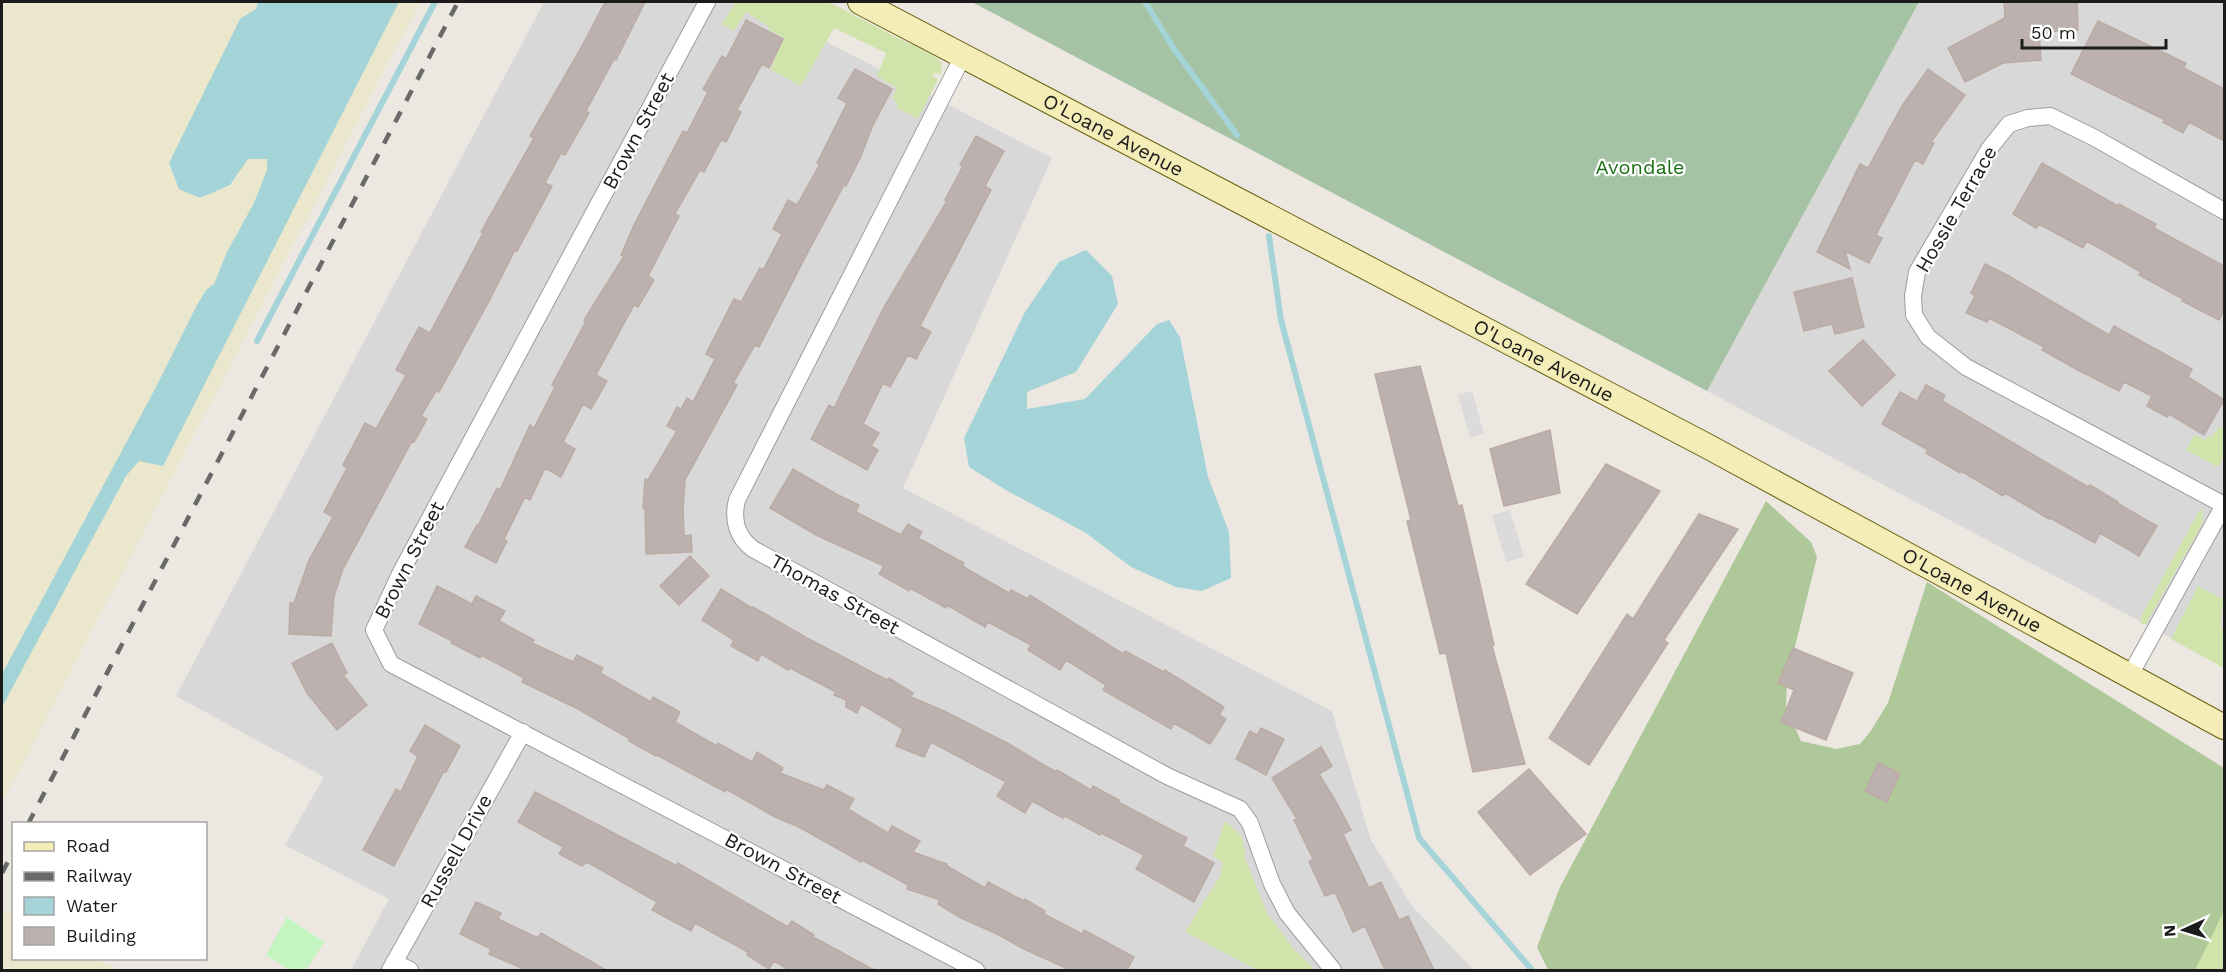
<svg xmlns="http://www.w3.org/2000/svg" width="2226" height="972" viewBox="0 0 2226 972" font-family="'Work Sans',sans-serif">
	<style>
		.residential { fill: #d9d8d8 }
		.farmland { fill: #eae7cd }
		.grass { fill: #d0e3aa }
		.forest { fill: #afc899 }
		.cemetery { fill: #a5c3a4 }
		.park { fill: #c4f4c0 }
		.parking { fill: #dbdbdb }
		.water { fill: #a4d4d7 }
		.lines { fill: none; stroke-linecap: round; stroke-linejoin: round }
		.stream { stroke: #a4d4d7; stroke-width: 6 }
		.building { fill: #bcb1ae; stroke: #bcaba5; stroke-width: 1.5 }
		.street-casing { stroke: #9c9c9c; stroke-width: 18 }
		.secondary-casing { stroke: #67620d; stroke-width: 26 }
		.street { stroke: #fff; stroke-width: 16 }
		.secondary { stroke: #f4edb7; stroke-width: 24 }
		.rail { stroke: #696969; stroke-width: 4.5; stroke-dasharray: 12 12; stroke-linecap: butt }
		.labels { text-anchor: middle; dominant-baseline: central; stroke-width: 4.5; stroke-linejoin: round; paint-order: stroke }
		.street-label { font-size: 20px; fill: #1b1b1b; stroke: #fff }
		.park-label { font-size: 20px; fill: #1b6f13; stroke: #fff }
	</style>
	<rect width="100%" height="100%" fill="#ece7e1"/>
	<path class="residential" d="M544 2H749L1052 158 903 488 1332 711 1371 840 1412 906 1474 970H351L389 899 285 845 324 777 176 696Z
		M1919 2H2224V666L1707 391Z"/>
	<path class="farmland" d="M2 2H420L2 803Z
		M2 909 13 915 14 958 96 959 119 970H2Z"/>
	<path class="grass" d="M736 2H829L905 42 915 45 940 60 942 64 941 74 934 73 933 76 938 79 918 119 897 108V102L892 99 897 88 877 76 886 53 834 28 801 86 771 70 783 37 769 30 768 26 746 12 734 31 722 24Z
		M2219 427 2224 429V455L2218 467 2186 450 2194 435 2205 440 2208 436 2212 437Z
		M2202 510 2203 521 2201 526 2146 624 2142 625 2140 619 2199 511Z
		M2198 586 2224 600 2220 627 2224 628V668L2171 639Z
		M1225 821 1242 837 1246 860 1268 915 1294 949 1315 970H1257L1185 932 1220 876 1223 863 1213 856Z
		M2224 903V970H2192Z"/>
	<path class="forest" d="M1766 501 1811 542 1817 557 1787 679 1786 707 1801 741 1836 749 1860 744 1870 732 1888 703 1927 582 2224 768V911L2195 970H1548L1537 947 1560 887Z"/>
	<path class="cemetery" d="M972 2H1919L1707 391Z"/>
	<path class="park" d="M287 917 324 942 306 970H290L266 955Z"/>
	<path class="parking" d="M1472 391 1484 434 1470 438 1458 395Z
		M1510 510 1524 557 1506 562 1492 515Z"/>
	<path class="water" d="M258 2H399L163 466 139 461 126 476 2 707V674L155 389 197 305 206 290 214 284 227 252 254 203 267 170V159H248L230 185 200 198 179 189 169 163 240 19 256 9Z
		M1086 250 1112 276 1118 304 1076 372 1027 392V409L1085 399 1157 324 1169 320 1180 337 1208 477 1229 532 1231 578 1202 591 1176 587 1131 567 1086 533 1006 490 969 467 964 438 1025 312 1059 262Z"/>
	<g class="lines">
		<path class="stream" d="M1145 2 1174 49 1237 135
			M1269 236 1281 320 1419 838 1532 970
			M257 341 435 2"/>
	</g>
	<path class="building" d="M605 2H645L616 60 614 59 586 111 589 113 565 155 561 153 545 183 552 186 517 251 515 250 488 303 439 392 436 391 421 416 427 419 414 442 412 441 343 569 334 596 331 636 289 634 290 603H294L309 560 333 517 324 512 347 468 343 465 365 423 376 429 406 375 396 370 419 327 430 333 483 233 481 232 534 138 530 136 581 48Z
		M2004 2H2077L2078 30 2039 32 2041 60 2003 63 1965 82 1948 48 2005 18Z
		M746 20 783 39 769 68 762 64 737 110 741 112 726 142 721 140 704 172 700 170 675 214 679 216 648 276 654 280 638 307 634 305 596 375 607 381 591 409 583 404 563 442 575 449 561 477 545 468 530 500 525 497 504 539 507 541 496 563 465 547 477 525 478 526 497 488 500 490 530 425 534 428 555 387 552 385 586 321 584 320 624 256 621 255 635 223 683 131 687 133 708 92 703 89 722 56 726 59Z
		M2098 21 2186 63 2184 68 2224 89V141L2189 122 2183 133 2163 122 2165 120 2071 74Z
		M855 69 892 89 872 127 861 156 846 186 844 185 808 252 759 347 755 345 733 383 737 385 685 480 683 509 684 536 691 535 692 552 646 554 645 508H643L645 479 648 480 677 431 667 426 677 407 681 409 687 398 693 402 715 359 706 354 734 299 741 302 760 268 763 270 782 234 773 229 788 200 797 205 820 164 817 163 847 103 838 98Z
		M1928 69 1965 95 1931 142 1934 143 1923 164 1915 160 1876 235 1882 238 1869 263 1845 251 1850 269 1817 252 1860 164 1868 168 1902 106Z
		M976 136 1004 151 985 186 991 190 920 326 931 332 916 359 908 355 890 387 883 383 863 424 879 433 871 446 878 450 867 470 811 439 829 405 834 408 884 307 947 201 945 200 963 166 960 165Z
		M2042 163 2118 206 2119 204 2156 224 2154 228 2224 266V310L2219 320 2182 301 2183 299 2139 275 2141 272 2087 241 2083 248 2039 224 2036 228 2013 214Z
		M1985 264 2009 276 2109 335 2114 326 2192 369 2188 377 2224 400 2204 435 2169 414 2167 417 2147 406 2152 396 2124 382 2119 391 2076 369 2042 350 2044 347 1989 318 1987 322 1966 313 1975 296 1971 293Z
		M1852 278 1864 327 1835 334 1832 324 1804 331 1794 292Z
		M1863 340 1895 375 1862 406 1829 371Z
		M1420 366 1458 506 1462 505 1494 645 1492 646 1525 764 1473 772 1446 653 1440 654 1407 521 1411 520 1375 374Z
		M1926 385 1945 395 1942 401 2088 487 2090 485 2118 502 2117 503 2157 526 2139 556 2100 533 2095 543 2050 518 2049 519 2005 493 2003 496 1961 471 1960 473 1926 453 1928 450 1882 424 1900 392 1917 401Z
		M1550 430 1560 493 1504 506 1490 449Z
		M1606 464 1660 491 1577 614 1526 584Z
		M793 469 836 494 859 505 856 512 901 535 908 524 922 532 918 538 964 563 962 566 1009 593 1011 590 1028 599 1030 595 1123 654 1125 651 1164 672 1165 670 1224 707 1219 715 1226 719 1210 744 1174 723 1171 729 1103 690 1106 685 1066 660 1060 670 1028 650 1031 645 988 622 985 627 947 605 946 608 910 588 909 591 879 574 884 566 816 535 770 508Z
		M1699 514 1738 529 1664 640 1668 643 1589 765 1549 738 1627 614 1633 619Z
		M690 556 709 576 679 605 660 586Z
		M437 586 472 604 476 596 505 611 499 621 534 640 532 643 573 662 577 655 603 668 600 673 651 702 653 697 680 712 675 722 717 746 718 743 752 762 757 752 783 768 780 773 824 790 827 785 854 799 848 809 888 833 892 826 920 841 913 852 947 864V866L985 888 988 882 1024 901 1025 899 1045 911 1044 914 1082 934 1084 930 1134 957 1127 970H1070L1024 949 997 934 959 917 938 904 940 900 907 889 908 885 862 860 861 862 799 827 775 817 726 789 725 792 657 755 656 756 629 741 630 739 578 709 522 682 524 678 481 655 480 658 451 643 452 641 419 624Z
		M721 589 752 608 753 607 807 638 887 680 889 678 913 693 911 697 944 711 1009 744 1056 772 1057 770 1091 790 1093 786 1119 800 1118 802 1187 838 1183 846 1214 863 1194 902 1136 869 1144 855 1101 833 1100 835 1065 816 1063 818 1032 801 1025 813 997 796 1006 782 931 742 924 757 896 746 903 729 861 704 857 713 846 707V700L834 695 836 692 790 668 788 670 761 654 758 661 731 646 734 640 702 620Z
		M332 643 347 673 343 675 367 705 337 730 307 693 292 663Z
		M1793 648 1853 673 1826 740 1781 722 1794 690 1778 683Z
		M425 725 460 746 446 772 444 771 394 866 363 850 396 789 401 792 418 756 410 751Z
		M1261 728 1284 739 1266 775 1236 759 1250 731 1257 735Z
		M1321 747 1332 766 1319 774 1335 800 1351 830 1343 834 1369 888 1381 882 1399 920 1408 916 1434 970H1385L1365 926 1353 932 1335 892 1325 896 1309 862 1313 859 1294 820 1297 819 1272 778Z
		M1878 763 1900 773 1887 802 1865 791Z
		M1529 769 1586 834 1530 875 1478 812Z
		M535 792 677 866 678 863 788 927 792 921 814 935 813 937 874 970H789L774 961 769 969 747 955 748 952 695 923 691 931 652 910 657 902 587 862 582 866 559 854 563 847 518 822Z
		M476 902 501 913 498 919 538 938 541 933 606 970H526L489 954 491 949 460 934Z"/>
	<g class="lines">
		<g class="street-casing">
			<path id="street" d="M707 2 401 572 374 630 391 664 976 970
				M963 56 737 500C732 520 737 537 753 549L1167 776 1240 809 1250 823 1272 884 1287 913 1333 970
				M2224 505 1966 367 1928 337 1914 315 1913 296 1917 272 1989 149 2009 124 2028 118 2050 116 2093 137 2224 211
				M2129 677 2224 505
				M394 962 410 970
				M390 970 523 732"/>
		</g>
		<g class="secondary-casing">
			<g id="secondary">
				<path id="s1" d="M860 2 1707 446 2224 727"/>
			</g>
		</g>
		<use href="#street" class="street"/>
		<use href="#secondary" class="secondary"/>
		<path class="rail" d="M28 824 458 2
			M2 873 14 850"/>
	</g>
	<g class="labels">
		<g class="street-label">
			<text transform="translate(638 131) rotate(-62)">Brown Street</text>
			<text stroke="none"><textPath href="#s1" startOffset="286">O'Loane Avenue</textPath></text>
			<text transform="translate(1956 209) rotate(-60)">Hossie Terrace</text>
			<text stroke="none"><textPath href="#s1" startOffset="772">O'Loane Avenue</textPath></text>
			<text transform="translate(409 560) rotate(-63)">Brown Street</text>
			<text stroke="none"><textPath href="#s1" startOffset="1258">O'Loane Avenue</textPath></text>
			<text transform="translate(835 594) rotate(29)">Thomas Street</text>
			<text transform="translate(456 851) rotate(-61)">Russell Drive</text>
			<text transform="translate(783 868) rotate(28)">Brown Street</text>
		</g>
		<g class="park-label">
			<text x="1640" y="167">Avondale</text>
		</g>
	</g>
	<rect width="2226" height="972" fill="none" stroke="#1b1b1b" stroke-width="6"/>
	<rect x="12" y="822" width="195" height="138" fill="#ffffff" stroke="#a4a4a4" stroke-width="1.5"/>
	<rect x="24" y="842" width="30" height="9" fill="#f4edb7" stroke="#a4a4a4" stroke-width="1.5"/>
	<text x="66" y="852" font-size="18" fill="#1b1b1b">Road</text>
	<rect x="24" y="872" width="30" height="9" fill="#696969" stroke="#a4a4a4" stroke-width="1.5"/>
	<text x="66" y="882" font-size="18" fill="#1b1b1b">Railway</text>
	<rect x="24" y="897" width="30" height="18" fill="#a4d4d7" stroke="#a4a4a4" stroke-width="1.5"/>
	<text x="66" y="912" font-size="18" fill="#1b1b1b">Water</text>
	<rect x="24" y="927" width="30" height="18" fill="#bcb1ae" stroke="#a4a4a4" stroke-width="1.5"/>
	<text x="66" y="942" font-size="18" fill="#1b1b1b">Building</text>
	<g transform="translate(2184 930) rotate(266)" stroke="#ffffff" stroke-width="4.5" paint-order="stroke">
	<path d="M0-4.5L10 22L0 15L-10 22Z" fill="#1b1b1b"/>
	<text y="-9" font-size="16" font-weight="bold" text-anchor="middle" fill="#1b1b1b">N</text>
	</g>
	<path d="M2022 39v9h144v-9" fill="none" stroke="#1b1b1b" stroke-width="3"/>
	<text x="2031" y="39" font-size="18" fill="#1b1b1b" stroke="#ffffff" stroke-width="4.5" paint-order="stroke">50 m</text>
</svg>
